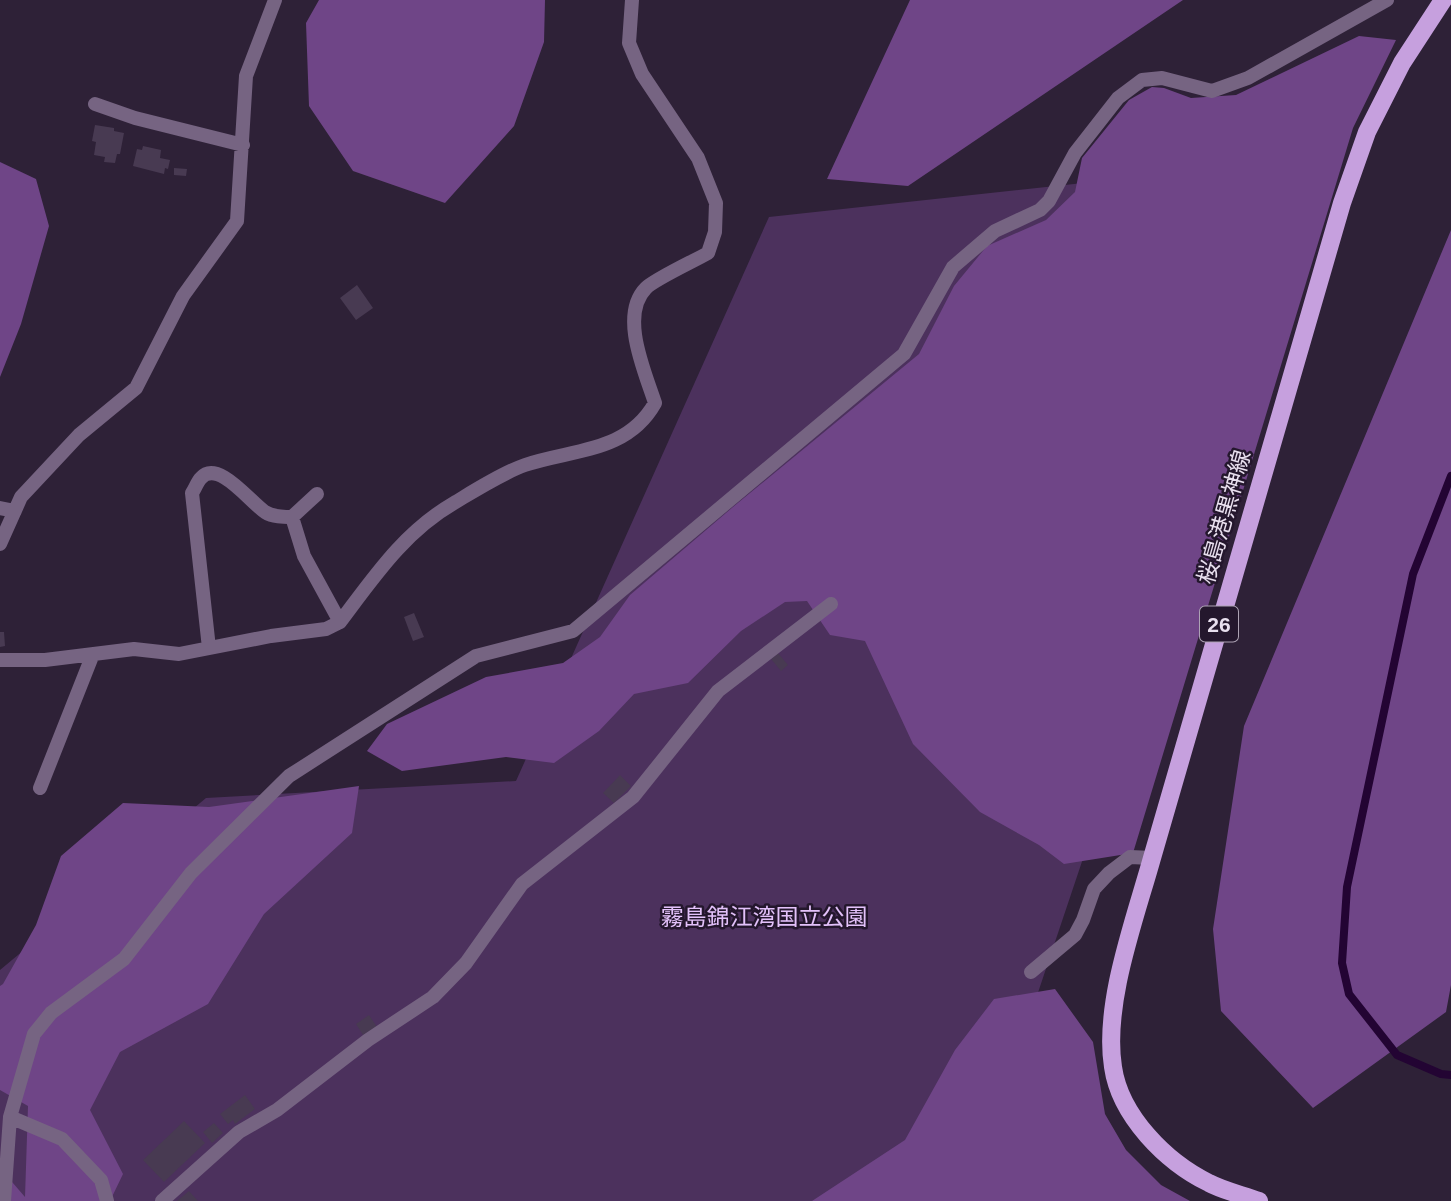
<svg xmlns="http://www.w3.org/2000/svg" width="1451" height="1201" viewBox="0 0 1451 1201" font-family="Arial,'Noto Sans JP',sans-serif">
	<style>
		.green { fill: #4c315d }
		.forest { fill: #6f4587 }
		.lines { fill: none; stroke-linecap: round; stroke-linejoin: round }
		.stream { stroke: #230433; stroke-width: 8 }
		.building { fill: #483a52 }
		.minor { stroke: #766482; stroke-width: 14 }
		.primary { stroke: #c6a0de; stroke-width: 18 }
		.labels { text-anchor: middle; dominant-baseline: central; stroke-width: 5; stroke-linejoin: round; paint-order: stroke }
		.shield { fill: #24172d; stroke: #ada3b4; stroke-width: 2 }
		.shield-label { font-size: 21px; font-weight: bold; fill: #e8dfee }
		.street-label { font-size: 23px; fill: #e8dfee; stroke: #24172d }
		.park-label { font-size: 23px; fill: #e3c1fa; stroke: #24172d }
	</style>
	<rect width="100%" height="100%" fill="#2e2137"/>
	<path class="green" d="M1139 177 1101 805 968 1201H0V970L206 798 516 781 769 217Z"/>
	<path class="forest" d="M319 0H545L544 42 514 126 445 203 353 171 309 106 306 23Z
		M910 0H1183L908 186 827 179Z
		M1359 36 1396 40 1353 128 1133 853 1064 864 1039 845 980 812 913 744 865 641 830 635 807 601 785 602 741 631 688 683 634 694 599 731 554 763 506 757 402 771 367 751 387 724 486 677 563 663 600 637 630 595 733 507 919 354 954 286 987 246 1046 220 1075 192 1082 158 1129 100 1152 87 1164 88 1191 98 1236 95Z
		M0 162 36 179 49 226 21 324 0 377Z
		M1451 230V985L1446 1012 1313 1108 1221 1011 1213 929 1244 726Z
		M359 786 352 833 264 914 208 1004 120 1052 90 1110 123 1174 110 1201H0V1168L25 1197 28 1106 0 1090V986L3 984 36 925 61 856 123 803 209 807Z
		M1055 989 1093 1042 1105 1114 1126 1150 1161 1185 1190 1201H812L905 1140 955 1050 994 999Z"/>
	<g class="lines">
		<path class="stream" d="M1451 476 1413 574 1347 887 1342 963 1349 994 1397 1055 1441 1074 1451 1075"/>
	</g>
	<path class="building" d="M95 125 114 128V131L124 133 120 154H117L115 163 104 162 105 157 94 155 96 142 92 141Z
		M143 146 161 150 160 158 170 160 168 169 165 168 164 174 133 166 137 149 142 150Z
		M174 168 187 169 186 176 174 175Z
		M357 285 373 308 356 320 340 298Z
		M414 613 424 637 413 641 404 617Z
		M0 632H4L5 646 0 647Z
		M778 653 788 665 781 671 771 659Z
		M620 775 631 786 614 803 603 793Z
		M369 1015 377 1027 363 1035 356 1024Z
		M245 1095 255 1109 235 1124 233 1120 228 1124 220 1114Z
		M184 1121 205 1143 164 1182 143 1160Z
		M214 1123 223 1133 212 1143 203 1132Z
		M189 1191 198 1201H177Z"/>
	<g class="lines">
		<path class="minor" d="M95 104 135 118 243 145
			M317 494 292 517 304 556 340 622
			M0 508 15 511
			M0 544 21 497 79 435 136 388 183 296 237 221 246 76 275 0
			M209 648 192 493C195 489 197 482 201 478 218 459 250 502 265 512 273 517 283 517 292 517
			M0 660H45L134 649 179 654 271 636 326 629 340 622C374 577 404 532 454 503 474 491 502 473 525 465 572 449 627 453 655 403 645 372 619 315 646 288 655 279 694 261 708 253L715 232 716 203 698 158 642 74 629 43 632 0
			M40 788 93 654
			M1031 972 1075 935 1083 920 1094 889 1109 873 1130 857 1152 858
			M10 1117 62 1139 101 1180 107 1201
			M4 1201 10 1117 34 1034 51 1013 124 959 191 873 289 776 476 656 573 631 904 354 953 267 995 231 1040 210 1049 201 1075 153 1118 98 1142 80 1162 78 1212 91 1248 78 1387 0
			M162 1201 239 1132 277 1110 368 1040 433 997 466 963 522 884 633 797 718 691 831 604"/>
		<path class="primary" d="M1259 1201C1243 1195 1224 1191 1209 1183 1166 1162 1120 1116 1113 1067 1103 1004 1135 919 1152 858L1342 203 1367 132 1402 63 1443 0"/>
	</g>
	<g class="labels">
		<rect class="shield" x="1200" y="606.5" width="38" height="35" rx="5"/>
		<g class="shield-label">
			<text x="1219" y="624">26</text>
		</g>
		<g class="street-label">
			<text transform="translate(1224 517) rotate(-74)">桜島港黒神線</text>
		</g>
		<g class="park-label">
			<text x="764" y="917">霧島錦江湾国立公園</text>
		</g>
	</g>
</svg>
